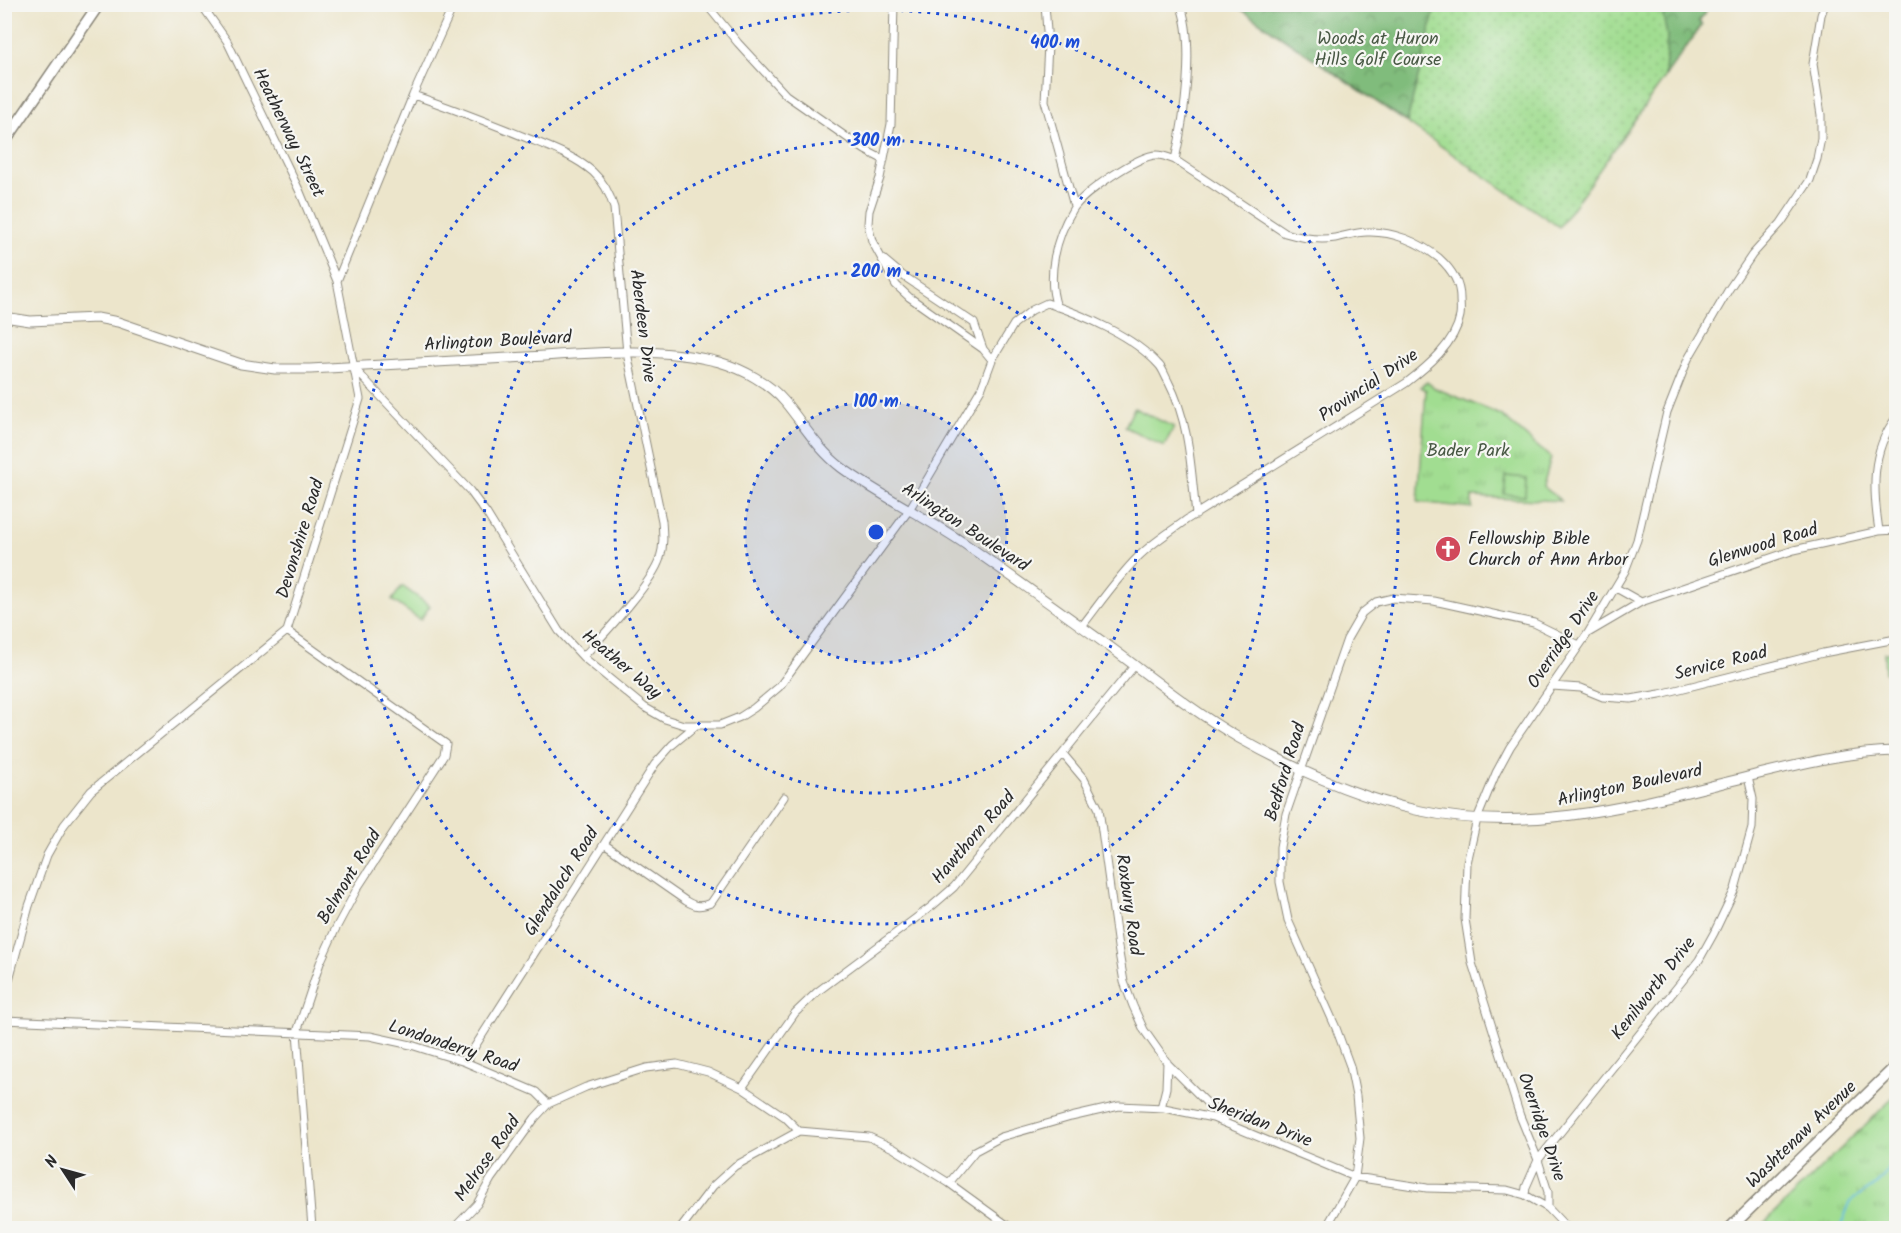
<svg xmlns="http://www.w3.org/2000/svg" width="1901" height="1233" viewBox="0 0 1901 1233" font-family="Kalam,sans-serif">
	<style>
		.grass { fill: url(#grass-dots); stroke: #66845e; stroke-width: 1.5 }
		.forest { fill: url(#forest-crowns); stroke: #567453; stroke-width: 1.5 }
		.park { fill: url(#park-tufts); stroke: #66845e; stroke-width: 1.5 }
		.garden { fill: #a1dd91; stroke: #66845e; stroke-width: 1.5 }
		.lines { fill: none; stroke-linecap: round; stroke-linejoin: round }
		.stream { stroke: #69bde5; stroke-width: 2 }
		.minor-casing { stroke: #8c887b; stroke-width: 9 }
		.tertiary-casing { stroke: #8c887b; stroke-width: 11 }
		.secondary-casing { stroke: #8c887b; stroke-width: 13 }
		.primary-casing { stroke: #8c887b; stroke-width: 13 }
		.minor { stroke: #fff; stroke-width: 7 }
		.tertiary { stroke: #fff; stroke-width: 9 }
		.secondary { stroke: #fff; stroke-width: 10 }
		.primary { stroke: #fff; stroke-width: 10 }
		.ring { fill: none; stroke: #1d4ed8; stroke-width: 3; stroke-dasharray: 3 6 }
		.labels { text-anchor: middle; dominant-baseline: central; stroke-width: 4.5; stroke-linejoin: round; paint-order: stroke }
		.park-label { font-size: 18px; fill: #485844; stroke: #f6f6f2 }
		.street-label { font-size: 18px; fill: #2b2b2b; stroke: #f6f6f2 }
		.poi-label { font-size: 18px; fill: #2b2b2b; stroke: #f6f6f2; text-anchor: start }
		.centre { fill: #1d4ed8; stroke: #f6f6f2; stroke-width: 3 }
		.ring-label { font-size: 18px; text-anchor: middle; font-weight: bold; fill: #1d4ed8; stroke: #f6f6f2; stroke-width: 4.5; stroke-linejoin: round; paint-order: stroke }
	</style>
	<defs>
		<pattern id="grass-dots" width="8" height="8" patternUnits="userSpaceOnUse" patternTransform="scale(1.5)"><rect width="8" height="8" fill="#a1dd91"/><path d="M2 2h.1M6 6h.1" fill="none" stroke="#8bbe7d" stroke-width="1.8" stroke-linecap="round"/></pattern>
		<pattern id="forest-crowns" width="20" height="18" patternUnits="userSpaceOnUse" patternTransform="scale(1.5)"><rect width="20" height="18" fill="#80bc7b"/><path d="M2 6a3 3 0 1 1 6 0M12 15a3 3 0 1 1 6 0" fill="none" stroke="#699965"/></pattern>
		<pattern id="park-tufts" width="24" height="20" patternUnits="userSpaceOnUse" patternTransform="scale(1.5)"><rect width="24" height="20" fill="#a1dd91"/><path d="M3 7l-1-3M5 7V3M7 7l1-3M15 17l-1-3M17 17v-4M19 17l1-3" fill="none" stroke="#8bbe7d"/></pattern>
	</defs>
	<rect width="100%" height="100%" fill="#f6f6f2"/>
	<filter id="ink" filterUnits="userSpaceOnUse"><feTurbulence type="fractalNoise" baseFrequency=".0167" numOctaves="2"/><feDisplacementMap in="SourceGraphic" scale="12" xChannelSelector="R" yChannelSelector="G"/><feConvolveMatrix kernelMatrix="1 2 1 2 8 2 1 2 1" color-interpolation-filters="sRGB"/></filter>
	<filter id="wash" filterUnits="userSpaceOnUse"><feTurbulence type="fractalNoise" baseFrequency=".008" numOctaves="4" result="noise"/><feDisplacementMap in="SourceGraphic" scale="24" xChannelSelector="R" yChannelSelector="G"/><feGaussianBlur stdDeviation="1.35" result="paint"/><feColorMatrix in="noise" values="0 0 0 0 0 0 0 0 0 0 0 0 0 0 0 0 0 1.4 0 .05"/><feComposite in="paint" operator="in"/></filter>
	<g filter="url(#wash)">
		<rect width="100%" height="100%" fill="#ece5cb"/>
		<path class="grass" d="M1235 5H1710L1699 22 1702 25 1559 227Z"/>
		<path class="forest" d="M1235 5H1436L1407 122 1397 115Z
			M1661 5H1710L1699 22 1702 25 1665 76 1667 36Z"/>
		<path class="park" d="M1427 382 1435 388 1501 415 1551 458 1543 486 1561 501 1472 497V508L1418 502 1426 390 1420 387Z
			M1896 1095V1228H1759Z"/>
		<path class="garden" d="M1134 408 1174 427 1164 446 1125 427Z
			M1506 476 1526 478 1525 496 1504 494Z
			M402 586 430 606 420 620 392 600Z
			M1884 653H1896V673H1885Z"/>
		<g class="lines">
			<path class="stream" d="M1840 1228 1849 1205 1854 1198 1872 1188 1881 1180 1896 1158"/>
		</g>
	</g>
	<g filter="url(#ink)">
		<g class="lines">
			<g class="minor-casing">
				<path id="minor" d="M201 4 227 41 300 192 337 281
					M706 4 738 43 786 95 865 150 884 160
					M894 4 891 124 880 178 869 211 868 224 872 241 896 285 909 297 983 349
					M1045 4 1048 45 1045 101 1074 206
					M413 95C452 108 490 123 527 138 549 147 575 156 593 172 604 182 610 194 614 208L627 353 662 521C663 534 664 546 660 558 652 584 603 635 583 657
					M1175 160C1184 119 1196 43 1180 4
					M883 259 902 275 974 323 983 349 992 360
					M1057 307C1046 276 1056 237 1073 209 1083 193 1138 155 1157 155 1163 155 1170 158 1175 160L1285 233C1302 238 1318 241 1335 238 1346 236 1356 232 1367 232 1393 231 1419 242 1439 258 1450 268 1460 282 1460 298 1460 304 1461 310 1460 316 1455 344 1427 367 1406 383L1186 520C1170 532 1152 543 1138 557 1117 578 1100 603 1082 626
					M353 367 470 491 487 514 559 631 583 657 644 707 665 719 684 725H720L740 717 754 708 779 687 909 510 982 387 992 360 1014 324 1032 310 1047 303C1084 315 1133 336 1159 365 1163 369 1165 376 1168 381 1190 423 1191 469 1196 515
					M1879 531C1873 491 1870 452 1896 418
					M1616 588 1641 602
					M287 631 446 744 444 755 358 887 335 930 320 963 297 1032 312 1228
					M1588 633 1641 602 1794 550 1879 531 1896 530
					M1552 686 1581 688 1603 697 1631 699 1660 694 1823 653 1896 639
					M1063 754 1084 779 1099 809 1118 947 1124 982 1133 1006 1144 1030 1168 1064 1224 1120
					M604 844 686 901C696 907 700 907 711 903L784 797
					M4 998 29 906 47 855 64 825 91 791 287 631 360 399 337 281 413 95 454 4
					M4 1020 370 1036 411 1045 465 1062 536 1092 548 1104
					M465 1062 655 764 672 745 695 726
					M742 1088 795 1013 817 992 932 906 954 887 1135 665
					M1161 1108 1166 1088 1167 1062
					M949 1183 975 1151 1001 1137 1071 1117 1119 1106 1164 1108 1213 1118 1355 1177 1427 1188 1507 1190 1525 1195 1548 1208 1567 1228
					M1525 1195 1526 1187 1538 1160 1699 960 1714 933 1735 889 1752 828 1753 799 1748 777
					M1548 1208V1192L1538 1160 1520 1116 1472 963 1465 919 1467 863 1477 819 1496 773 1510 747 1588 633 1625 571 1637 540 1667 412 1688 359 1729 289 1752 255 1781 223 1810 180 1817 159 1821 138V115L1813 64 1821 15 1825 4
					M451 1228 456 1226 477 1204 491 1179 535 1118 548 1104 586 1087 646 1068 677 1064 708 1072 742 1088 785 1117 799 1131 869 1137 893 1148 949 1183 1011 1228
					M681 1228 713 1186 735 1166 799 1131
					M1326 1228 1355 1177 1360 1138 1356 1096 1350 1066 1336 1028 1288 920 1280 882V847L1286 814 1347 639 1362 613 1376 602 1393 598 1434 601 1534 623 1579 645"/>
			</g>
			<g class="tertiary-casing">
				<path id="tertiary" d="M4 317 30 321 97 318 118 322 241 364 275 369H310C382 365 455 361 527 357 590 353 658 346 719 362 743 369 769 383 785 402 804 425 818 450 842 468 882 497 928 518 968 546 1016 579 1063 613 1110 647 1152 678 1194 712 1239 738 1294 769 1354 796 1416 810 1533 836 1638 804 1751 776 1800 764 1846 752 1896 751"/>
			</g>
			<g class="secondary-casing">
				<path id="secondary" d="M4 143 99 4"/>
			</g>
			<g class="primary-casing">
				<path id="primary" d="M1730 1228 1896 1066"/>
			</g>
			<use href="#minor" class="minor"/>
			<use href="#tertiary" class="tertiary"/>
			<use href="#secondary" class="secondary"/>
			<use href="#primary" class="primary"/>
		</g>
	</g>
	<circle cx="876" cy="532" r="131" fill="#1d4ed8" fill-opacity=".12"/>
	<g class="ring">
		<circle cx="876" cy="532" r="131"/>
		<circle cx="876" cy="532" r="261"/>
		<circle cx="876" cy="532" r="392"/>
		<circle cx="876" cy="532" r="522"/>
	</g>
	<defs>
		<g id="church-disc" transform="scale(1.35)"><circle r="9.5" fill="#d1495b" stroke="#f6f6f2"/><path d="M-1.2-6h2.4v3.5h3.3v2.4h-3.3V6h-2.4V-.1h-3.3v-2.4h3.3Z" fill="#fff"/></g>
	</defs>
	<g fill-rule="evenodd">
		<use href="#church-disc" x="1448" y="549"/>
	</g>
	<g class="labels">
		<g class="park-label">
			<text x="1378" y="39">Woods at Huron<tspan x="1378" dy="21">Hills Golf Course</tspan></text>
			<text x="1468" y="451">Bader Park</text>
		</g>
		<g class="street-label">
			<text transform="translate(288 133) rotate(64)">Heatherway Street</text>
			<text transform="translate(642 326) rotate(83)">Aberdeen Drive</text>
			<text transform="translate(498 342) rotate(-3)">Arlington Boulevard</text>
			<text transform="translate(1369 386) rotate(-34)">Provincial Drive</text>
			<text transform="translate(965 528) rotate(33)">Arlington Boulevard</text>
			<text transform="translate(301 539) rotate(-73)">Devonshire Road</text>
			<text transform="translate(1763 546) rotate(-17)">Glenwood Road</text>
			<text transform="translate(1564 640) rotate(-56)">Overridge Drive</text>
			<text transform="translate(1721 664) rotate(-14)">Service Road</text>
			<text transform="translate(621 665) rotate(40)">Heather Way</text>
			<text transform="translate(1286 772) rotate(-73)">Bedford Road</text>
			<text transform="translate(1630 786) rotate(-12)">Arlington Boulevard</text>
			<text transform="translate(974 838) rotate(-49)">Hawthorn Road</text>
			<text transform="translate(350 877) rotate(-59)">Belmont Road</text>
			<text transform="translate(562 882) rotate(-58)">Glendaloch Road</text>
			<text transform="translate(1128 905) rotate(82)">Roxbury Road</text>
			<text transform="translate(1654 989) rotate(-52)">Kenilworth Drive</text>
			<text transform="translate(453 1047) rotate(18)">Londonderry Road</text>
			<text transform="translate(1260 1123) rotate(21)">Sheridan Drive</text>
			<text transform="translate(1541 1127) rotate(71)">Overridge Drive</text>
			<text transform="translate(1802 1135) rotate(-44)">Washtenaw Avenue</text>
			<text transform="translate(488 1159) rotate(-55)">Melrose Road</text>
		</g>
		<g class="poi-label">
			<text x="1468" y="539">Fellowship Bible<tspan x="1468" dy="21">Church of Ann Arbor</tspan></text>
		</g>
	</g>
	<circle cx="876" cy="532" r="9" class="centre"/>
	<g class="ring-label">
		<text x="1055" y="48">400 m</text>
		<text x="876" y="146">300 m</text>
		<text x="876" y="277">200 m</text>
		<text x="876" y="407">100 m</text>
	</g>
	<rect width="1901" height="1233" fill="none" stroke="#f6f6f2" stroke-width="24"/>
	<g transform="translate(63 1170) rotate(306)" stroke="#f6f6f2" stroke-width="4.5" paint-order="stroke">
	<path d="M0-4.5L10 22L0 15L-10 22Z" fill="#2b2b2b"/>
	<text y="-9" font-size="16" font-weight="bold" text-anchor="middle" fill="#2b2b2b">N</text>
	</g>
</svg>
